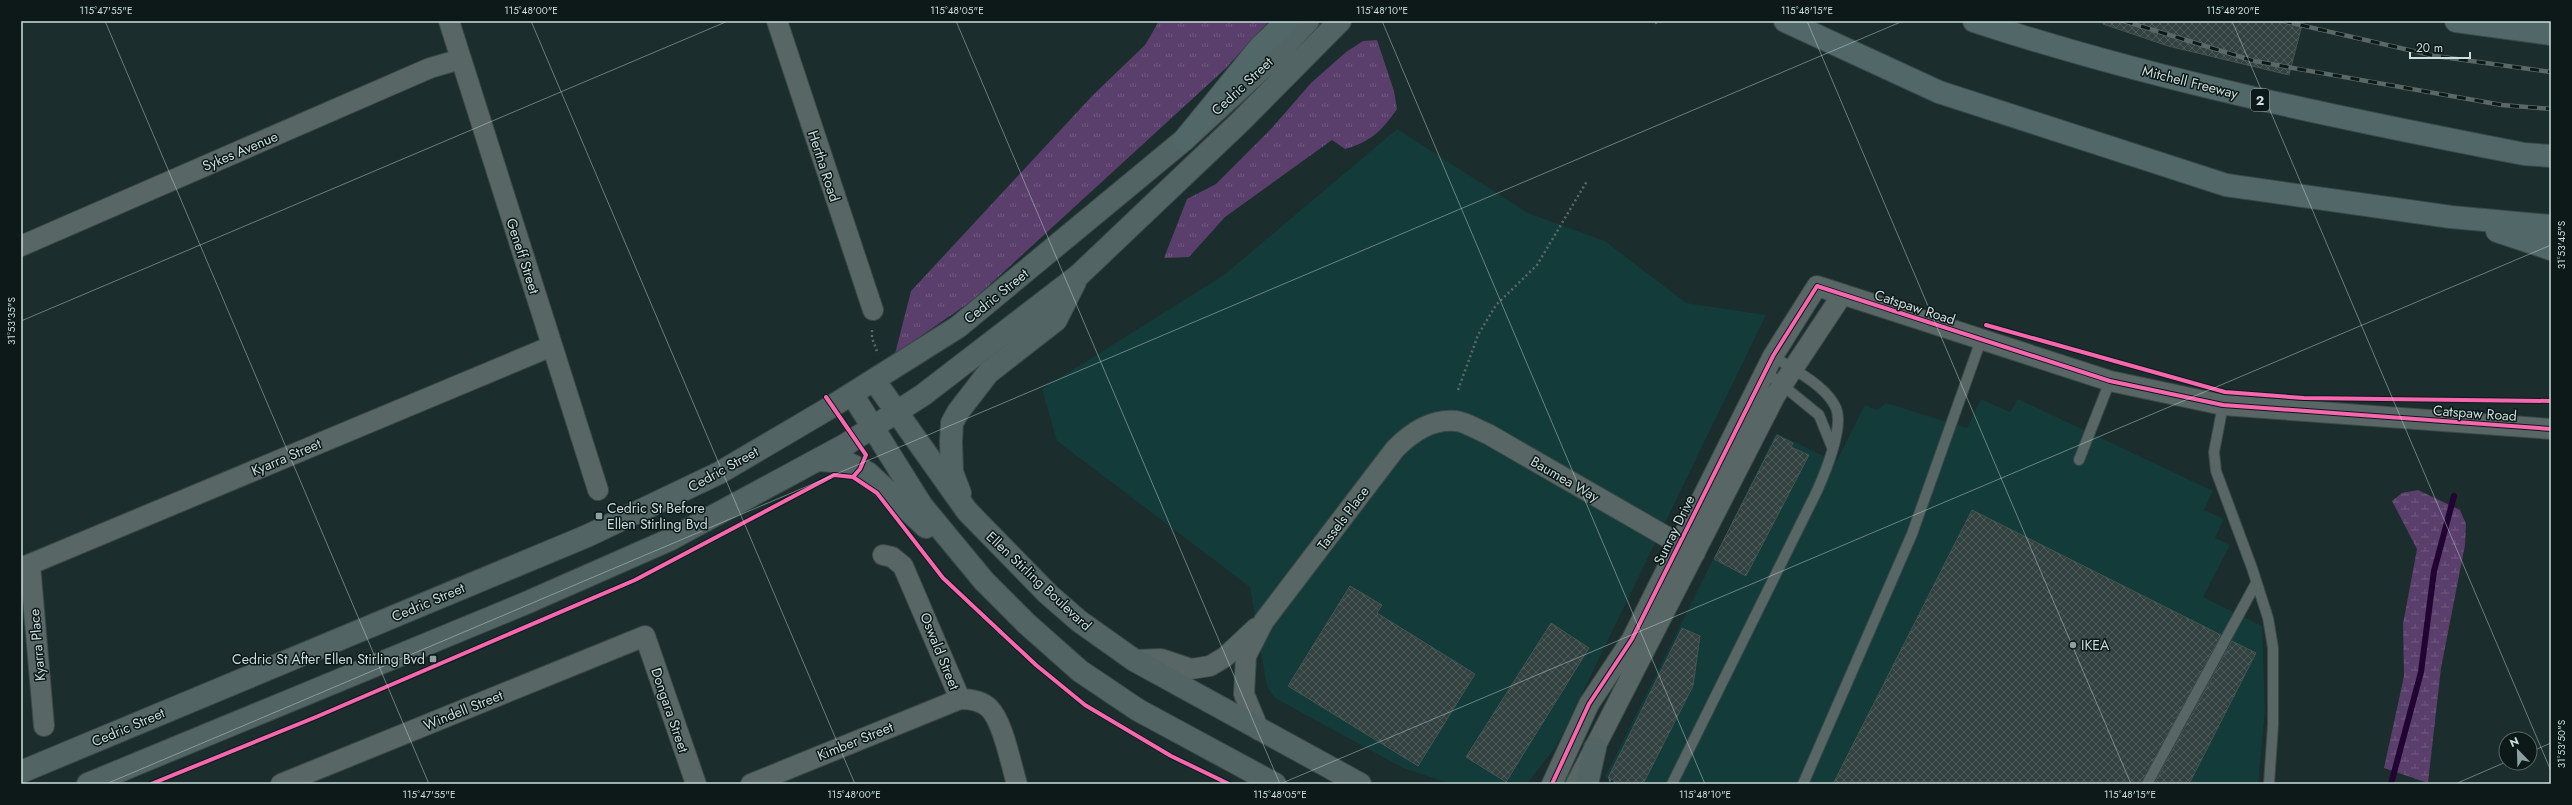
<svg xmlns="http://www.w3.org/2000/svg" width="2572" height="805" viewBox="0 0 2572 805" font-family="Jost,sans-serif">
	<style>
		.built { fill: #133b3a }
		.wetland { fill: url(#wetland-marsh) }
		.park { fill: url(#park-tufts) }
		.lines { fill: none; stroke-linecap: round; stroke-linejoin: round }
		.stream { stroke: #210431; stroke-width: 6 }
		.building { fill: url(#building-cross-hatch); stroke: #455453 }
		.service-casing { stroke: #3a4848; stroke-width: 12 }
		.minor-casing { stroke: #3a4848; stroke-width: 22 }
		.primary-casing { stroke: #3a4848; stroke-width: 24 }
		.motorway-casing { stroke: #3a4848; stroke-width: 24 }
		.path { stroke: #5c6968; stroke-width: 2.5; stroke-dasharray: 2 3; stroke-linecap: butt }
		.service { stroke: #596666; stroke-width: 10 }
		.minor { stroke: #596666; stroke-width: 20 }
		.primary { stroke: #526463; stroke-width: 22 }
		.motorway { stroke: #526868; stroke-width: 22 }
		.rail-casing { stroke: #5b6868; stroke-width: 4.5 }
		.rail { stroke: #0c1918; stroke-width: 3; stroke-dasharray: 9; stroke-linecap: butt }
		.cycleway-casing { stroke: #0c1918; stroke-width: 6 }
		.cycleway { stroke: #f766af; stroke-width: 4 }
		.ticks { fill: none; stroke: #ccdedd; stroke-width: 1; stroke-opacity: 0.45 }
		.poi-dot { fill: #8ea09f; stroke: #0c1918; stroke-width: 1.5 }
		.labels { text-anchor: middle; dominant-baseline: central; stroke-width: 3; stroke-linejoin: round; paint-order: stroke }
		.shield { fill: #0c1918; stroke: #92a3a2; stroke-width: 1 }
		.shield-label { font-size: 13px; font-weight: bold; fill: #ccdedd }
		.street-label { font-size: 14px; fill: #ccdedd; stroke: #0c1918 }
		.poi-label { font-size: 14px; fill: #ccdedd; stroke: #0c1918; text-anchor: start }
		.neatline { fill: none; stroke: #ccdedd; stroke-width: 1.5 }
		.ticks-label { font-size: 10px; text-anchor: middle; fill: #ccdedd }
	</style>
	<defs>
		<pattern id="wetland-marsh" width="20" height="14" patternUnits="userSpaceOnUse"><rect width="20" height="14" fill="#5a3e6b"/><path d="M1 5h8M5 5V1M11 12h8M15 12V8" fill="none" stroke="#705980"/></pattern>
		<pattern id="park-tufts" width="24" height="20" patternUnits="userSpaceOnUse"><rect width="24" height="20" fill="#5a3e6b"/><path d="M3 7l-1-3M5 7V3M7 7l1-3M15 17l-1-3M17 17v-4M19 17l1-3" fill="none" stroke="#705980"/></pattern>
		<pattern id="building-cross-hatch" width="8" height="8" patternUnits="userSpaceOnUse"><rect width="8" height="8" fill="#334141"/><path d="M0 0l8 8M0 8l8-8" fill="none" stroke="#4f5c5c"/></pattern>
	</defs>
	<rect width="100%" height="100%" fill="#1b2d2c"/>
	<path class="built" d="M1397 129 1528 213 1605 241 1686 303 1766 315 1557 745 1527 784H1451L1403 768 1275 698 1267 687 1250 587 1057 441 1042 389 1224 275Z
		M1981 399 2010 412 2018 399 2213 491 2204 510 2224 519 2215 538 2230 545 2203 597 2262 626 2265 710 2258 784H1620L1605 777 1776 433 1836 462 1865 405 1877 410 1886 403 1967 428Z"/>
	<path class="wetland" d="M2418 490 2460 510 2466 524 2465 545 2441 668 2428 783 2384 768 2404 676 2403 624 2417 549 2392 501 2402 493Z"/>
	<path class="park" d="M1159 21H1269L1225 69 973 300 895 354 911 291 1093 95 1145 45Z
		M1377 40 1394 91 1397 109C1382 131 1370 142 1345 149L1332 140 1225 217 1189 257 1164 258 1187 199 1216 184 1271 129 1311 83 1346 52 1363 41Z"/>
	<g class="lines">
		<path class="stream" d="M2391 784 2421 672 2434 571 2454 496"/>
	</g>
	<path class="building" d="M2103 21H2303L2289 75 2168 46 2103 24Z
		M1777 435 1793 443 1791 447 1809 455 1746 576 1714 559Z
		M1972 510 2221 635 2141 784H1833Z
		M1350 586 1382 605 1377 613 1475 674 1418 766 1288 686Z
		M1551 623 1589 648 1506 782 1466 757Z
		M1682 628 1700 636 1693 686 1643 784H1623L1608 778Z
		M2232 641 2256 653 2189 784H2154Z"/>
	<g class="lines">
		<g class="service-casing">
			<path id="service" d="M1765 371 1819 415 1832 447
				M2223 405 2214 452 2216 471 2252 568 2268 618 2273 648V725L2269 784
				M2079 460 2110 381
				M1672 784 1817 491C1825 473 1844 427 1836 408 1826 385 1793 370 1773 356
				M1803 784 1912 534 1981 340
				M2147 784 2256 583"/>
		</g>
		<g class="minor-casing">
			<path id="minor" d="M449 21 598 490
				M777 21 873 310
				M21 246 430 68 461 59
				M883 555 892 557 903 566 960 699C970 699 981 700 989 708 1003 721 1011 765 1017 784
				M30 564 44 726
				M21 568 552 346
				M1134 660 1161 659 1191 669 1210 666 1225 657 1256 628
				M1259 730 1244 694 1246 656 1264 621 1395 449C1412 432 1431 419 1456 421 1466 422 1478 430 1488 434L1695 553
				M281 784 645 636 696 784
				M751 784 960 699
				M1552 784 1589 704 1632 639 1773 356 1817 286 2110 381 2223 405 2551 429
				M1576 784 1775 396 1842 295"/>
		</g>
		<g class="primary-casing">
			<path id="primary" d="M874 380 967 511 1048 594 1079 621 1134 660 1360 784
				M852 394 922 506 984 581 1027 624 1080 671 1138 710 1275 784
				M820 460 845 462 868 473 926 527
				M960 493 952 472 951 442 952 423 958 412 988 373 1056 320 1075 282
				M21 772 587 536 719 473 826 410 958 327 1184 140 1273 58 1308 21
				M88 784 526 603 669 540 845 445 923 395 1079 275 1241 121 1340 21
				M1587 784 1595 748"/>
		</g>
		<g class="motorway-casing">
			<path id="motorway" d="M1785 21 1939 92 2226 185 2451 217 2551 226
				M1974 21C2153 80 2338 118 2524 154L2551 156
				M2456 21 2551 34
				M1184 140 1260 47 1287 21
				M2497 231 2551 249"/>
		</g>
		<path class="path" d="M1655 23 1663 21
			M872 330V338L878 354
			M1458 390 1478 335 1496 305 1537 265 1587 181
			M1609 780 1617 784"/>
		<use href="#service" class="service"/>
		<use href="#minor" class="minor"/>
		<use href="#primary" class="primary"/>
		<use href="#motorway" class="motorway"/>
		<g class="rail-casing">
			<path id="rail" d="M2124 21 2254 61 2502 105 2551 109
				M2283 21 2435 56 2551 72"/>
		</g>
		<use href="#rail" class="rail"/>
		<g class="cycleway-casing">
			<path id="cycleway" d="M1986 325 2225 392 2304 398 2551 401
				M826 397 866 455 860 469 853 477
				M151 784 316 717 635 580 834 475 853 477 877 493 943 578 1036 665 1085 705 1171 756 1229 784
				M1552 784 1589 704 1632 639 1773 356 1817 286 2110 381 2223 405 2551 429"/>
		</g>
		<use href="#cycleway" class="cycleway"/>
	</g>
	<path class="ticks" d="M105 21 429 784M531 21 855 784M956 21 1280 784M1382 21 1705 784M1807 21 2131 784M2232 21 2551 771M21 321 728 21M2530 752 2551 743M106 784 1903 21M1280 784 2551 245M2455 784 2506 762"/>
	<g class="poi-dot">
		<rect x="595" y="512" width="8" height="8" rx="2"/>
		<circle cx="2073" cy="645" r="4"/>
		<rect x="429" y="655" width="8" height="8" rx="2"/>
	</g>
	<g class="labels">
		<rect class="shield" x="2251" y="89" width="18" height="22" rx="3"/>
		<g class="shield-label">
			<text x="2260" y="100">2</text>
		</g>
		<g class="street-label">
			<text transform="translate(2190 82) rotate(14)">Mitchell Freeway</text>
			<text transform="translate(1242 86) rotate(-43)">Cedric Street</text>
			<text transform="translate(240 151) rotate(-23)">Sykes Avenue</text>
			<text transform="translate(824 166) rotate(72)">Hertha Road</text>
			<text transform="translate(523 256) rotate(72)">Geneff Street</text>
			<text transform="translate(996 296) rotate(-39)">Cedric Street</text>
			<text transform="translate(1915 307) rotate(18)">Catspaw Road</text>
			<text transform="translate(2475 413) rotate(4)">Catspaw Road</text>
			<text transform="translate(286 457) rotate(-23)">Kyarra Street</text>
			<text transform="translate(723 469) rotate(-29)">Cedric Street</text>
			<text transform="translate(1565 479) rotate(30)">Baumea Way</text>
			<text transform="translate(1343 518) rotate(-53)">Tassels Place</text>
			<text transform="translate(1674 530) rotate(-64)">Sunray Drive</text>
			<text transform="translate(1039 581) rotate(43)">Ellen Stirling Boulevard</text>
			<text transform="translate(428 602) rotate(-23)">Cedric Street</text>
			<text transform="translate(37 645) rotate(-95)">Kyarra Place</text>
			<text transform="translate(940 651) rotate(68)">Oswald Street</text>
			<text transform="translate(463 710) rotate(-22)">Windell Street</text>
			<text transform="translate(670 710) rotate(71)">Dongara Street</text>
			<text transform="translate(128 727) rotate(-23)">Cedric Street</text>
			<text transform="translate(855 741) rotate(-22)">Kimber Street</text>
		</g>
		<g class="poi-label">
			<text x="607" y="508">Cedric St Before<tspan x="607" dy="16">Ellen Stirling Bvd</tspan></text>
			<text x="2081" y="645">IKEA</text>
			<text x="425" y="659" text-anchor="end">Cedric St After Ellen Stirling Bvd</text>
		</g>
	</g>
	<rect width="2572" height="805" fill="none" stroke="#0c1918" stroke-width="44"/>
	<g transform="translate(2518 751) rotate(337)"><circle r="19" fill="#0c1918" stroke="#596867"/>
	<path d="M0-3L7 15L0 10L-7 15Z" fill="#8ea09f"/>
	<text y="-6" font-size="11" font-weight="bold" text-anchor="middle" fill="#ccdedd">N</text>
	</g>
	<path d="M2410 52v6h60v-6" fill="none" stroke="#ccdedd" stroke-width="2"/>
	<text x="2416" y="52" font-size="12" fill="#ccdedd" stroke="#0c1918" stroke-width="3" paint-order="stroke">20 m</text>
	<rect x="22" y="22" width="2528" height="761" class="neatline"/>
	<g class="ticks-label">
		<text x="106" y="14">115°47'55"E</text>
		<text x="531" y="14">115°48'00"E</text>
		<text x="957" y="14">115°48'05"E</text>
		<text x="1382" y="14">115°48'10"E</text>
		<text x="1807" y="14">115°48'15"E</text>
		<text x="2233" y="14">115°48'20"E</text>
		<text transform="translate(2561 245) rotate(-90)" y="4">31°53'45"S</text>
		<text transform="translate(11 321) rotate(-90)" y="4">31°53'35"S</text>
		<text transform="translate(2561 744) rotate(-90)" y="4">31°53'50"S</text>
		<text x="429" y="798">115°47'55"E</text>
		<text x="854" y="798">115°48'00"E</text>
		<text x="1280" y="798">115°48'05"E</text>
		<text x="1705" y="798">115°48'10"E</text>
		<text x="2130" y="798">115°48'15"E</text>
	</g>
</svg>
